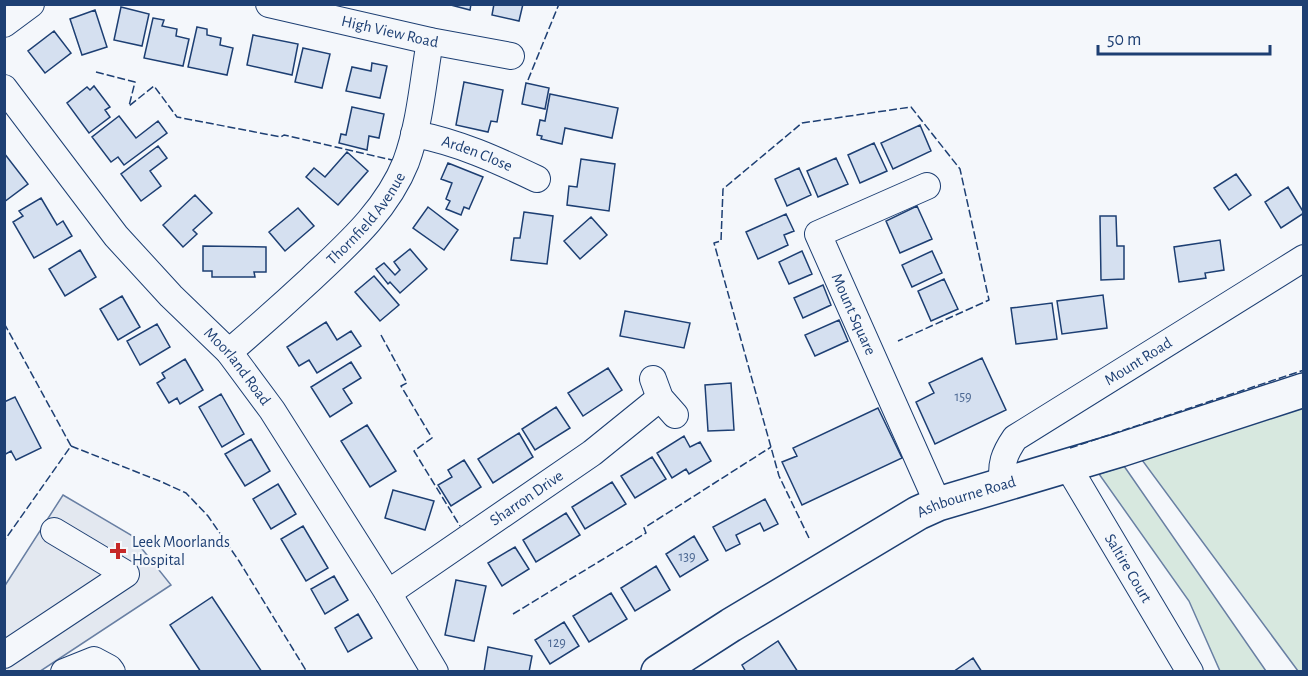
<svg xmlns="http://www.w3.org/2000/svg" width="1308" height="676" viewBox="0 0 1308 676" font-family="'Alegreya Sans',sans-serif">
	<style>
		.green { fill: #d7e8df; stroke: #687fa3; stroke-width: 1.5 }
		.parking { fill: #e3e8f0; stroke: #687fa3; stroke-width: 1.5 }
		.building { fill: #d5e0f0; stroke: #1d3f73; stroke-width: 1.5 }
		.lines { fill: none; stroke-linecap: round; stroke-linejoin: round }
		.minor-casing { stroke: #1d3f73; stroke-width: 28 }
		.highway-casing { stroke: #1d3f73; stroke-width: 36 }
		.minor { stroke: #f4f7fb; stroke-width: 26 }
		.highway { stroke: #f4f7fb; stroke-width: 33 }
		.fence { stroke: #1d3f73; stroke-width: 1.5; stroke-dasharray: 8 3; stroke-linecap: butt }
		.poi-dot { fill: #c62828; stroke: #f4f7fb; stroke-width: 2 }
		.labels { text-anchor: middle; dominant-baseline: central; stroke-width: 4.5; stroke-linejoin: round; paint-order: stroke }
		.number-label { font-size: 14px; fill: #4b6792 }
		.street-label { font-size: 16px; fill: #1d3f73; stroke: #f4f7fb }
		.poi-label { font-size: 16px; fill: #1d3f73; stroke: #f4f7fb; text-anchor: start }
	</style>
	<rect width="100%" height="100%" fill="#f4f7fb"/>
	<path class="green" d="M1303 407V671H1298L1142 460Z
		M1124 466 1266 671H1220L1189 601 1099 474Z"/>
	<path class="parking" d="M63 495 131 535 171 585 39 672 5 671 4 587Z"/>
	<path class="building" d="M447 4H471L470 10Z
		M494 4H523L519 21 492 15Z
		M121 7 149 14 142 46 114 40Z
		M95 10 107 47 82 55 70 19Z
		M153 18 164 20 162 26 177 29 176 36 189 39 183 66 144 58Z
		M197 27 207 29V35L221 38 220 45 233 48 227 75 188 67Z
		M54 31 71 53 45 73 28 51Z
		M253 35 298 44 292 75 247 65Z
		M303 48 330 54 322 88 295 82Z
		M372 63 387 66 380 98 346 91 352 67 371 71Z
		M464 82 503 90 497 122 491 121 488 132 456 125Z
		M526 83 549 88 545 109 522 104Z
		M94 86 110 107 105 110 110 117 89 133 67 103 87 87 90 90Z
		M550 94 618 108 612 138 565 128 562 144 541 139 542 136 537 135 540 120 545 121Z
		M352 107 384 114 379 138 369 136 367 150 339 143 341 134 346 135Z
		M119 116 136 138 158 121 167 133 124 165 118 157 111 162 92 137Z
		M920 125 931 151 893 169 881 143Z
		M874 143 887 171 860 183 848 155Z
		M158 146 167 158 150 171 161 186 141 201 121 174Z
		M347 152 368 171 338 205 306 177 314 168 325 177Z
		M4 153 28 184 4 202Z
		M836 158 848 184 818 197 807 171Z
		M581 159 615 164 609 211 567 205 569 186 577 187Z
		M448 163 483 177 469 209 464 207 461 215 446 209 450 201 446 199 452 183 441 179Z
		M799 168 811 195 787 206 775 179Z
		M1236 174 1251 195 1229 210 1214 188Z
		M1288 187 1304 213 1281 228 1265 202Z
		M195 195 212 213 193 230 197 234 183 247 163 225Z
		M41 198 57 225 63 221 72 236 34 258 13 222 23 216 19 211Z
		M917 206 932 239 900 253 886 221Z
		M428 207 458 230 444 250 413 228Z
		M298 208 314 226 285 251 269 232Z
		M524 212 553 216 547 264 511 260 514 238H520Z
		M786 214 794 231 784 235 788 245 758 259 746 232Z
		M1100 216H1116L1117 246H1124V279L1101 280Z
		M591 217 607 235 580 259 564 241Z
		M1220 240 1224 270 1205 273 1206 278 1179 282 1174 247Z
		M203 246 266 247V272H254L255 277H212V271H203Z
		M410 249 427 269 400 293 390 282 388 284 376 269 384 263 395 275 400 270 394 262Z
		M80 250 96 277 65 296 49 269Z
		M802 251 812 274 789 284 779 262Z
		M932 251 942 273 912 287 902 265Z
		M374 276 399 305 380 321 355 292Z
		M944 279 958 309 931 321 918 291Z
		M823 285 831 305 803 318 794 298Z
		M1103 295 1107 328 1062 334 1057 301Z
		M122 296 140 327 118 340 100 309Z
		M1052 303 1057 339 1016 344 1011 308Z
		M625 311 690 323 684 348 620 336Z
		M839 320 848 341 815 356 805 335Z
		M326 322 337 340 351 331 361 346 317 373 309 360 299 366 287 347Z
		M157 324 170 347 140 365 127 341Z
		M982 358 1006 410 935 444 916 402 934 393 929 383Z
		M185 359 203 390 180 404 177 398 169 403 157 383 165 378 162 373Z
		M351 362 361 378 343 389 352 403 330 417 311 387Z
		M608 368 622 390 583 416 568 393Z
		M731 383 734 430 708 431 705 385Z
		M221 394 244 434 222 447 199 407Z
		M15 397 41 448 16 460 11 451 4 455V402Z
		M556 407 570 428 535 450 522 429Z
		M878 408 902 458 802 505 782 462 797 456 793 448Z
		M367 425 396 471 370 487 341 441Z
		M519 433 533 457 493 483 478 459Z
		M684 436 690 447 700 442 711 461 689 474 686 469 672 478 657 453Z
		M251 439 270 471 245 486 225 454Z
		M652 457 666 479 635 498 621 476Z
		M464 460 481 487 451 506 438 485 452 477 448 470Z
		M612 482 626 504 585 529 572 507Z
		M278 484 296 514 271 529 253 499Z
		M393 490 434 501 425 530 385 518Z
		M765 499 778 524 764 531 760 523 736 535 740 544 726 551 713 527Z
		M566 513 580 535 536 562 523 540Z
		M303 526 328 568 306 581 281 539Z
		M694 536 708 560 680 577 666 554Z
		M515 547 529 569 502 586 488 563Z
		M656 566 670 590 635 611 621 588Z
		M334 576 348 600 325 614 311 589Z
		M456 580 486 586 474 641 445 635Z
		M611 593 627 619 589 642 573 616Z
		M212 597 262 672H201L170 625Z
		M358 614 372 638 348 652 335 628Z
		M564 622 579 646 550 664 535 640Z
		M778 641 798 672H746L742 665Z
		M488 647 532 656 529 672H484Z
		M973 658 982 672H953Z"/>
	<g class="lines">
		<g class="minor-casing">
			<g id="minor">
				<path id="s1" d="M269 4 430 41 511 56"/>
				<path d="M4 24 31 4"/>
				<path id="s2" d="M4 88 116 236 171 296 229 352 272 410 388 593 435 672"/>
				<path id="s3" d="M414 134C458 142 497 160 537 179"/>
				<path id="s4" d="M927 186 818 234 938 504"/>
				<path id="s5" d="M229 352C257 328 284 304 311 279 347 245 387 210 406 162 420 124 423 81 430 41"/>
				<path d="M653 379 660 398 675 415"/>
				<path id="s6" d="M1067 465 1190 672"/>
				<path id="s7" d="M1003 484C1000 465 1004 454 1015 438L1304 258"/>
				<path id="s8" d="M388 593 592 453 660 398"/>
				<path d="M4 655 126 574 54 531"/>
				<path d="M64 672 94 660 109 668 112 672"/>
			</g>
		</g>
		<g class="highway-casing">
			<g id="highway">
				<path id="s9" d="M658 672 731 625 918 513 938 504 1120 450 1304 390"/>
			</g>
		</g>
		<use href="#minor" class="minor"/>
		<use href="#highway" class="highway"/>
		<path class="fence" d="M96 72 135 82 129 106 154 86 177 117 281 137 284 135 392 160
			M528 80 559 4
			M4 323 71 446 4 541
			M381 335 407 383 401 386 432 438 414 451 460 526
			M71 446 162 482 186 493 208 516 239 561 307 672
			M1070 448 1304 370
			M809 538 779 476 714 243 721 241 723 189 802 123 911 107 960 169 989 300 898 341
			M513 614 646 533 644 528 771 447"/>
	</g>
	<path class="poi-dot" d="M115 542h6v6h6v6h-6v6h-6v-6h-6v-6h6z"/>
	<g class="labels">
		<g class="number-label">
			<text x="963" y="397">159</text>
			<text x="687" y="557">139</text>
			<text x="557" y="643">129</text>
		</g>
		<g class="street-label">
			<text stroke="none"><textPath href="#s1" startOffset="124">High View Road</textPath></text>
			<text stroke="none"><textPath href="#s3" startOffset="66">Arden Close</textPath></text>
			<text stroke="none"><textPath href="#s5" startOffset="192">Thornfield Avenue</textPath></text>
			<text stroke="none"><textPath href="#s4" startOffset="207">Mount Square</textPath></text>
			<text stroke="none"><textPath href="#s7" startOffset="194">Mount Road</textPath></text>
			<text stroke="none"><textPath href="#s2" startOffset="364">Moorland Road</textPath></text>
			<text stroke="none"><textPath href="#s8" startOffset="168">Sharron Drive</textPath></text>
			<text stroke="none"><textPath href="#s9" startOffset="356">Ashbourne Road</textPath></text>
			<text stroke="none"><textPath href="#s6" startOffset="120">Saltire Court</textPath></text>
		</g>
		<g class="poi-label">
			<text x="132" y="542">Leek Moorlands<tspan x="132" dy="18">Hospital</tspan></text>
		</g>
	</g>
	<rect width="1308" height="676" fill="none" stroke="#1d3f73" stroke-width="12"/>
	<path d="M1098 45v9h172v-9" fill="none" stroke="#1d3f73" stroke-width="3"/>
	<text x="1107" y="45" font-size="18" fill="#1d3f73" stroke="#f4f7fb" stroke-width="4.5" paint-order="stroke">50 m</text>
</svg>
